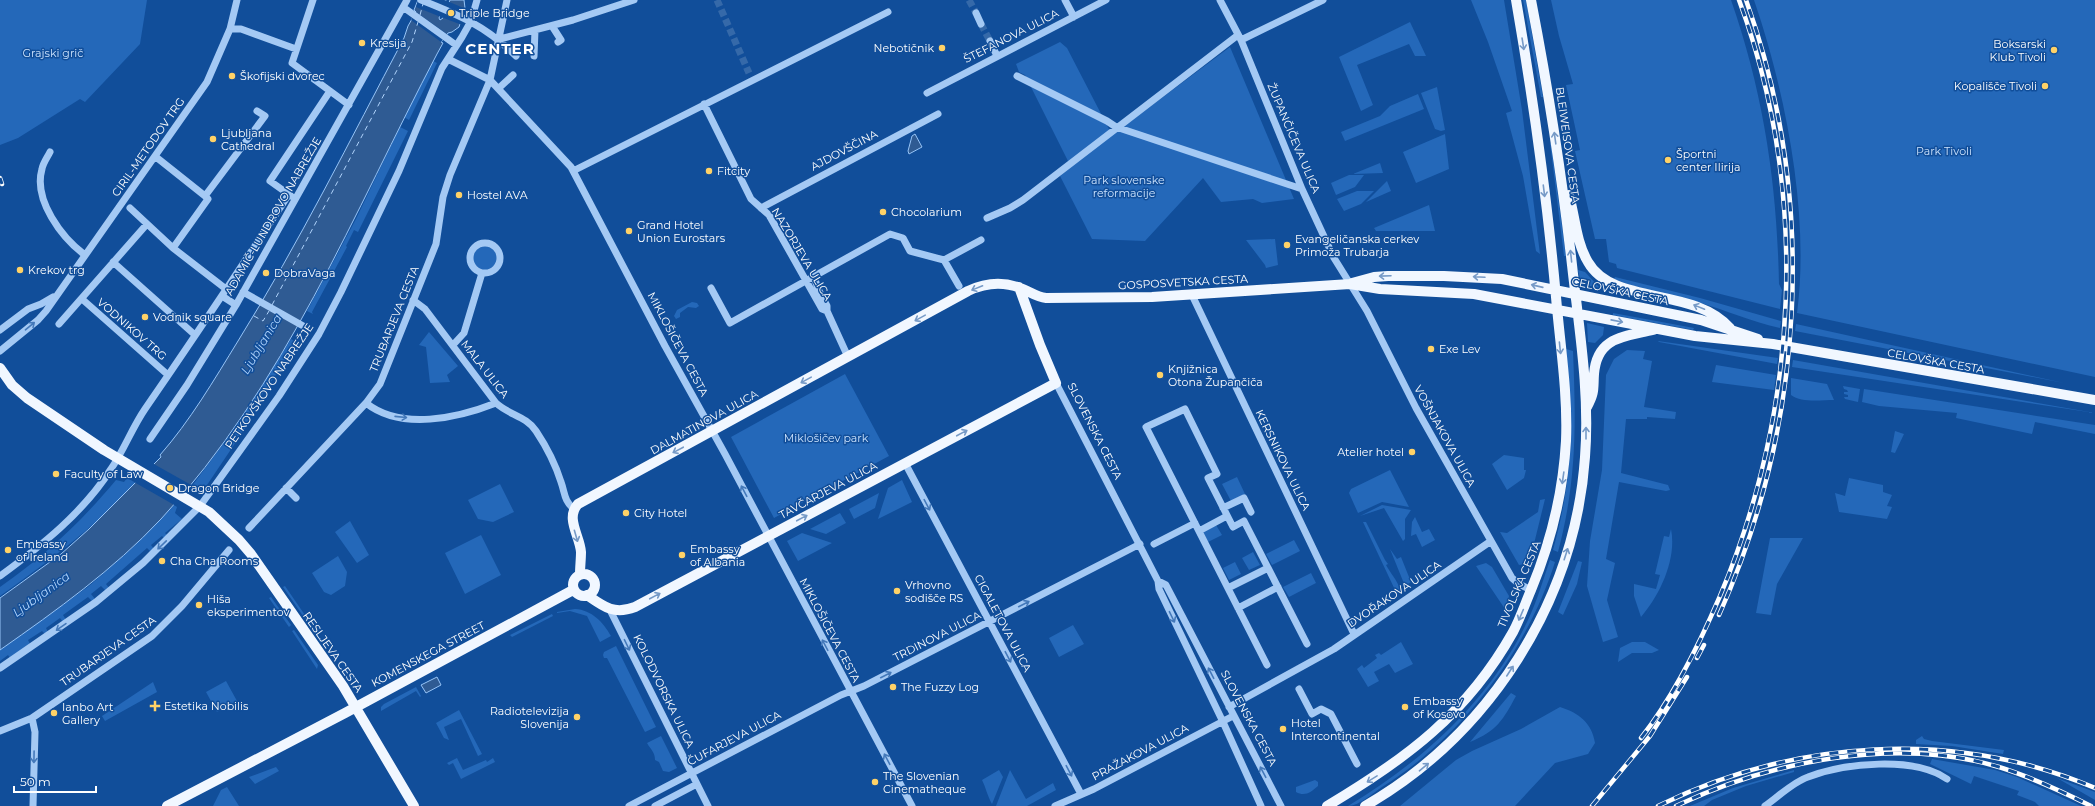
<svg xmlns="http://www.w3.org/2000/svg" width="2095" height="806" viewBox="0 0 2095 806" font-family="Montserrat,sans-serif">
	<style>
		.green { fill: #2468b9 }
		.water { fill: #2f5b93; stroke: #96c4f7 }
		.pier { fill: #114e9a }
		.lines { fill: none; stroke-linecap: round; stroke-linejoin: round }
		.ferry { stroke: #b0d3fb; stroke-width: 1; stroke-dasharray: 5 4; stroke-linecap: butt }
		.minor-tunnel { stroke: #3569a9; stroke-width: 7; stroke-dasharray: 7 3.5; stroke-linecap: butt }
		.minor { stroke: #a4c9f4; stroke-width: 7 }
		.major { stroke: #f1f7ff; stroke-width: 10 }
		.rail-casing { stroke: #fff; stroke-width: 4.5 }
		.rail { stroke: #114e9a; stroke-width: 3; stroke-dasharray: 9; stroke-linecap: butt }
		.oneway { stroke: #769ac7 }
		.oneway2 { stroke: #4479ba }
		.poi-dot { fill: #ffd267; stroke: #114e9a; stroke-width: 1.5 }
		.labels { text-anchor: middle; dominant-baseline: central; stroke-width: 3; stroke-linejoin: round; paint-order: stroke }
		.poi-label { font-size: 11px; fill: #fff; stroke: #114e9a; text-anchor: start }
		.street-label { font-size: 11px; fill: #fff; stroke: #114e9a }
		.park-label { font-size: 11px; fill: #cce3fe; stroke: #114e9a }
		.water-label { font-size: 12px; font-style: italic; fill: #b0d3fb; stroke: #114e9a }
		.district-label { font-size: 15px; font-weight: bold; letter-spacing: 1px; fill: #fff; stroke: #114e9a }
	</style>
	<rect width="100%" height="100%" fill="#114e9a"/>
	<path class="green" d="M0 0H147L140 44 85 102 80 99 18 138 0 145Z
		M1471 0H1504L1522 110 1540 254 1536 251 1523 176 1506 113 1512 111 1488 42Z
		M1523 0H1526L1543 97H1541Z
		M1551 0H1731C1764 95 1777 184 1779 284L1782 290 1780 309 1617 268 1616 264 1609 262 1606 239H1595L1575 151 1580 150 1566 85 1573 84 1559 36Z
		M1754 0H2095V377L1797 313C1810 216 1786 93 1754 0Z
		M1410 22 1426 56H1415L1409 44 1357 65 1373 105 1361 111 1339 57Z
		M1060 42 1067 48 1112 135 1230 47 1294 199 1262 203 1253 199 1221 202 1203 178 1145 241 1092 239 1060 176 1071 167 1025 75 1019 72 1016 64Z
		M433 61 437 63 409 120 404 117Z
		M1437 87 1445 130 1441 131 1435 129 1421 93Z
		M1418 94 1424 109 1345 141 1341 132 1380 116 1390 106Z
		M400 127 408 131 358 232 354 230 346 246 347 247 312 312 313 314 307 311 356 219Z
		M1445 134 1449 169 1416 183 1403 152Z
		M1550 143 1551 144 1566 256H1564Z
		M1380 163 1383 173 1353 174Z
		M1349 175H1364L1355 187 1336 195 1331 183Z
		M1387 181 1391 191 1366 202Z
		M1357 191H1374L1361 204 1344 211 1337 199Z
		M1429 205 1435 231H1376L1374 228Z
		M1275 239 1278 265 1266 268 1265 265 1246 240Z
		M473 258a12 12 0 1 1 24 0a12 12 0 1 1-24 0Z
		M1578 270 1585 272 1600 288 1581 284Z
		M1615 277 1700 298 1781 321 1780 328C1752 322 1726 310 1697 302 1669 295 1641 290 1614 279Z
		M692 302 697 303 699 306 696 308 688 307 680 313V317L676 319 674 316 677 310Z
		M1613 313 1694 328 1693 330 1613 315Z
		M1587 323 1604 327 1603 335 1595 343 1588 342Z
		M1796 324 2064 383 1795 331Z
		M429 332 458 366 447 375 450 382 430 383 426 347 419 345Z
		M291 339 296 342 277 373 246 418 250 421 205 488 203 487 200 490 192 486 237 425Z
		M1658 341 1778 358 1777 364 1659 342Z
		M1566 349 1573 351C1576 424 1577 480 1558 552L1553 550C1573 477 1574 425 1566 349Z
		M1627 350 1645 351 1643 359 1652 361 1644 407 1676 412 1675 419 1647 417V419H1626L1621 473 1668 485 1670 490 1666 491 1619 482 1606 559 1615 563 1607 600 1618 637 1603 642 1587 586 1590 541 1602 470 1606 375 1614 359Z
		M1793 360 2095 413 1792 367Z
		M1716 365 1776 375 1774 390 1712 382Z
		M845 374 889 456 774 518 731 437Z
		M1791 378 1827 384 1834 400C1821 400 1801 403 1791 395Z
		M1843 386 1860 389 1858 402 1845 399 1844 397H1848V395L1844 394V392H1848L1847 390 1844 389Z
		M1864 389 2095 425V434L2035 422 2032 434 1956 418 1957 413 1879 406 1862 402Z
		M1895 431 1904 434 1895 453 1891 452Z
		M1504 455 1524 458V470H1526L1524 478 1507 490 1492 464Z
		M1390 470 1409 507 1382 502 1358 513 1349 493 1351 489Z
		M1237 477 1245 494 1231 501 1222 484Z
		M127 478 136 483C95 527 48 562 0 596V587C47 554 79 524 116 480L124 482Z
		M1849 478 1883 485V492L1892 495 1887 506 1892 507 1887 519 1839 512 1835 493 1845 496Z
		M902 480 912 502 878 519 888 488Z
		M500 484 514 512 493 522 478 519 468 500Z
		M879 493 875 508 854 519 849 509Z
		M1545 499 1532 552 1524 564 1519 565 1500 532 1507 533 1538 512 1540 500Z
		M174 505 177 507 175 513 182 519 165 533 168 536 165 539 162 536 151 545 154 549 151 552 147 548 106 584 109 588 106 591 101 586 91 594 95 599 92 601 88 597 63 615 66 620 63 622 60 618 46 628 48 632 45 634 42 631 28 640 30 644 10 658 8 655 0 661V650L89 586 131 549Z
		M1382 505 1411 510 1405 519V539L1403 541 1384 508 1360 516Z
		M840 513 846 523 826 534 810 529Z
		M1415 517 1422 532 1429 529 1435 540 1422 547 1416 534 1411 536 1412 522Z
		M350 521 369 555 357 563 335 532Z
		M1363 522H1366L1385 560 1388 564 1386 565C1391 574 1397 580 1400 589L1396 592Z
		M1216 525 1222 535 1208 542 1203 532Z
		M1671 529C1677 559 1660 595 1641 617L1634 596V584L1656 589 1660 575 1655 574 1664 536 1669 537Z
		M802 533 832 543 798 561 787 541Z
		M481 535 501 575 465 594 445 553Z
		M1770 538H1803L1777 584 1771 615 1756 613Z
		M1294 540 1300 551 1272 565 1266 554Z
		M1390 549 1397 559 1401 557 1411 582 1405 586Z
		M1253 552 1260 565 1249 570 1242 558Z
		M338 556 347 572 345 586 331 595 324 592 312 573Z
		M1550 560 1555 562C1527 651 1462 737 1382 787 1373 793 1359 806 1348 806 1423 761 1490 700 1528 620 1537 601 1543 580 1550 560Z
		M1578 561 1582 562 1577 584 1563 615 1558 612Z
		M1235 562 1241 574 1229 580 1223 568Z
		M1486 563 1492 567 1509 596 1505 609 1476 566Z
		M1311 573 1316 583 1289 597 1283 587Z
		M285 586 320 637 312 629 283 587Z
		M271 597 291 625 289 627 269 598Z
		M575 609C592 610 603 622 611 636L600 642 587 616 570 611 557 613V612Z
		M552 614 553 616 512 637 510 635Z
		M1073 625 1084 644 1059 657 1049 638Z
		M294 630 318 665 317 669 292 631Z
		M1401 642 1413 664 1395 673 1389 664 1374 672 1379 681 1368 687 1357 669 1362 665 1364 668 1377 658 1375 655 1379 653 1381 655Z
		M1632 642H1645L1659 650 1652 653H1632L1618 662 1620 648Z
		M616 646 656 727 645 732 607 658H604L603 655 604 652Z
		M226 681 237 701 217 712 206 692Z
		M153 682 157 692 105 721 102 716Z
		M416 687 421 696 420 697 416 691 381 711V707L384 704Z
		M1511 693 1516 696C1503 720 1497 731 1470 742Z
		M1560 707C1579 713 1592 723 1595 743L1588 754 1555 763 1515 806H1400L1456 760 1472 751 1521 729Z
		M459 710 482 754 478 756 461 719 444 727 449 740 444 738 436 723Z
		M661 736 677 768 669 772 663 771 659 762 655 760C655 752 651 750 647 743Z
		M1922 736 1924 739 1932 741 2004 750 2003 754 1952 746 1916 744V740Z
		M457 758 463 770 486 760 487 762 493 758 495 762 461 779 453 763 449 765 447 763Z
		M1932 759 1995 770 2017 777 2081 806H2039L2035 802 2017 795 2019 791 1974 776 1971 784 1930 764Z
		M276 767 279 771 255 784 249 777Z
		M999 770 1003 777 992 804C987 795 986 788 982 780Z
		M1010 770 1026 799 1053 783 1056 790 1027 806H996Z
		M1794 770V772L1746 786 1712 800 1704 806H1690L1733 788Z
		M2057 778 2095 792V800Z
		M1315 780 1318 782V786C1311 792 1305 797 1296 792V787Z
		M227 787 239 806H213L221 790Z"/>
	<path class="water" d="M418 0H446L439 18 440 20 443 18 450 0H464L465 8 459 27 452 32 448 33 441 42 443 43 437 54C354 212 284 387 161 519 113 570 57 610 0 650V598L61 554 89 529 161 457 160 455C190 421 214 380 238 341 299 243 350 140 404 38L408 26 416 12 414 10Z
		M915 134 922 147 909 154 908 151 912 136Z
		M437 677 441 685 426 693 421 685Z"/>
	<path class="pier" d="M418 0H444L447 1 441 17 416 7Z
		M447 1 466 9 462 25 441 17Z
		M416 12 447 34 441 42 411 20Z
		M152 463 193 486 176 506 134 482Z"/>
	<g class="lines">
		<path class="ferry" d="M420 15 423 4
			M272 305 412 42 418 22
			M254 316 263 321 269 311"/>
		<path class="minor-tunnel" d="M717 0 749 73
			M969 0 976 13
			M981 24 990 41"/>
		<path class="minor" d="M313 0 292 63 349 105
			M421 0C459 15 486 26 516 56
			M1065 0 1074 17
			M1220 0 1241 40 1302 189 1334 258 1367 311 1416 408 1512 578 1519 584 1531 590
			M403 7 456 45
			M976 13 981 24
			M552 26 561 40 558 42
			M230 29H241L296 49
			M500 39 573 20 634 0
			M1241 40 1323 0
			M990 41 997 56
			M534 56 535 30
			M448 59 490 80 571 167 665 346 725 454 912 806
			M1017 76 1107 121 1116 127 1302 189
			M499 88 513 75
			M927 93 1106 0
			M704 104 751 199 769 215 822 309 827 311 848 357
			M50 152C47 158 43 163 42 169 33 200 62 238 85 255
			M156 157 205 196
			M573 171 888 12
			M291 196 270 181 330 91
			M130 208 173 248 226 289
			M761 208 938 114
			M987 218 1010 208 1023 200 1238 35
			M470 258a15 15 0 1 1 30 0a15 15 0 1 1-30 0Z
			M173 248 208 199 205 196 265 116 257 111
			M944 260 981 240
			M113 262 195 335
			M814 276 818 289 827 306V311
			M711 288 730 323 890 234 903 238 910 251 944 260 959 286
			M243 292 305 327
			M1192 295 1354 634
			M222 296 236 305
			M82 299 168 375
			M413 300 425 309 496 403C509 415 526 416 536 431 546 446 556 466 561 482 565 493 564 501 574 509
			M59 324 147 224
			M0 330 28 309 41 304 53 297
			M453 345 464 333 482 273
			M0 351 38 320 46 311 207 82 230 29 237 0
			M1056 383 1158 581 1159 589 1223 722 1261 806
			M366 403C401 431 458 418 496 403
			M150 439 187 385 236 305 407 0
			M905 463 1081 794
			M286 488 296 498
			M1223 508 1244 498 1251 512
			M249 528 366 403 380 384 436 244 443 197 450 175 490 80 507 0
			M1199 531 1227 516
			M1154 544 1195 523
			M0 576C41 546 83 513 111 469 124 450 132 428 145 409 194 338 242 266 289 194
			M1158 581 1166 585 1281 806
			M1228 588 1268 568
			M1238 608 1278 587
			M610 610 708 806
			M1267 665 1146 427 1185 409 1217 474 1208 478 1233 527 1244 521 1307 644
			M0 668 96 602 143 563 200 506 216 484 279 396 319 334 341 292 399 171 442 68 462 37 471 21 477 0
			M1299 689 1312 714 1321 709 1331 714 1357 764
			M1229 707 1334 649 1491 541
			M32 718 35 732 33 806
			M0 731 32 718 152 636 182 606 229 550
			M629 806 841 695 864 686 1140 544
			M655 806 697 784
			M1055 806 1094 789 1233 716
			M1765 806C1778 797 1793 782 1808 777 1845 763 1914 756 1947 779"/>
		<path class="major" d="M1569 195C1575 216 1576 242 1588 262 1613 306 1693 286 1730 328
			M1352 283 1374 277 1388 276H1444L1502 279 1701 320 1758 339
			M0 368 12 385 27 398 104 450 209 512 239 540 251 554 343 686 414 806
			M1587 407C1595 392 1593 389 1594 374 1597 337 1623 337 1653 330
			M573 585a11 11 0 1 1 22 0a11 11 0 1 1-22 0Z
			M580 574C580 567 581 559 581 552 580 536 565 518 578 504L968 291C985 283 1002 281 1020 288 1029 291 1036 297 1046 298L1152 297 1350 284 1380 289 1474 294 1695 336 1773 344 2095 400
			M587 595C604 607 614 615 635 607L1056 383 1040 345 1019 287
			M167 806 345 713 573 590
			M1327 806C1406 759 1467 714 1513 632 1520 619 1525 604 1531 590 1551 542 1563 494 1566 441 1568 393 1560 344 1556 297 1547 197 1533 98 1516 0
			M1365 806C1490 734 1575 601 1585 457 1590 392 1579 329 1572 265 1562 176 1548 88 1531 0"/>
		<g class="rail-casing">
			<path id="rail" d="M0 178 2 184
				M1719 615C1805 423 1818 199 1746 0
				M1697 658 1704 645
				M1641 738C1674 696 1699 645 1720 596 1799 408 1810 192 1739 0
				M1592 806 1650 736 1687 677
				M1658 806C1795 739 1954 728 2095 788
				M1676 806C1770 761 1897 736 1999 767 2031 777 2061 791 2091 806"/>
		</g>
		<use href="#rail" class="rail"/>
	</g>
	<defs><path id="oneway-shaft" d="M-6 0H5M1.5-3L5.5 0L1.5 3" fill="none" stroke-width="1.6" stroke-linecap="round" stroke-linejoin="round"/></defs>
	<g class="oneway">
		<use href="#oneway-shaft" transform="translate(1523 44) rotate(81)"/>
		<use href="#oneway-shaft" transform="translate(1555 138) rotate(-98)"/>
		<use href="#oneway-shaft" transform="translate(1544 191) rotate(83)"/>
		<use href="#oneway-shaft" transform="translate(1571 256) rotate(-96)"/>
		<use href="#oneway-shaft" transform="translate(1385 276) rotate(178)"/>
		<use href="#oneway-shaft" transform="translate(1479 277) rotate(-177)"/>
		<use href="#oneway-shaft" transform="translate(1537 286) rotate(-167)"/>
		<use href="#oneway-shaft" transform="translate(977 288) rotate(158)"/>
		<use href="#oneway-shaft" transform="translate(1699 307) rotate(-158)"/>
		<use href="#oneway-shaft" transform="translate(920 318) rotate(151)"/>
		<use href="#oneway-shaft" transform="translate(1617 321) rotate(11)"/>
		<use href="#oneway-shaft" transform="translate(1560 348) rotate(84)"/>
		<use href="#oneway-shaft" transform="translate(806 380) rotate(151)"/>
		<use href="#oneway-shaft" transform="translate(962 433) rotate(-28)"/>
		<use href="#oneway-shaft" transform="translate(1586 433) rotate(-90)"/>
		<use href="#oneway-shaft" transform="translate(678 450) rotate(152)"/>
		<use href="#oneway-shaft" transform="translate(1563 478) rotate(98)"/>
		<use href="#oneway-shaft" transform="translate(802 518) rotate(-28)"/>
		<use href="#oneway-shaft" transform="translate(576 536) rotate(74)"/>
		<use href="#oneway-shaft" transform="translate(1566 554) rotate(-72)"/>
		<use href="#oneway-shaft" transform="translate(655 596) rotate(-28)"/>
		<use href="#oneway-shaft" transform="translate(1521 615) rotate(113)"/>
		<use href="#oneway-shaft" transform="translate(1510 671) rotate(-57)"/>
		<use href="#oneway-shaft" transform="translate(1424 767) rotate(-40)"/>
		<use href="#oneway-shaft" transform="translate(1372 779) rotate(148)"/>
	</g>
	<g class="oneway2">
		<use href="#oneway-shaft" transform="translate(30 326) rotate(-40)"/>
		<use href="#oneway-shaft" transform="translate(401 417) rotate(6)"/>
		<use href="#oneway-shaft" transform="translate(744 491) rotate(-118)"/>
		<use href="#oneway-shaft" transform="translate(927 505) rotate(62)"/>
		<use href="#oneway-shaft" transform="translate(162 545) rotate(136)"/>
		<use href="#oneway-shaft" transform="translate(1024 604) rotate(-27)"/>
		<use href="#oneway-shaft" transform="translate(1172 617) rotate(64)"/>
		<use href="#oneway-shaft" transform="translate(61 627) rotate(145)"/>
		<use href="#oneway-shaft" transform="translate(627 645) rotate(64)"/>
		<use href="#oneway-shaft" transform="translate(825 645) rotate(-118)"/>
		<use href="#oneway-shaft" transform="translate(1008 657) rotate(62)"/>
		<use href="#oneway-shaft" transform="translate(1211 673) rotate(-117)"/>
		<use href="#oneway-shaft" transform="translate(886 675) rotate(-27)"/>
		<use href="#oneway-shaft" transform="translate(34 757) rotate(91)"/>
		<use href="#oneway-shaft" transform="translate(887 759) rotate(-118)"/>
		<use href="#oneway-shaft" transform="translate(1069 771) rotate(62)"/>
		<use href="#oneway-shaft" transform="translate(1263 772) rotate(-118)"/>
	</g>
	<g class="poi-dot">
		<circle cx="451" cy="13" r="4"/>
		<circle cx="362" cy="43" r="4"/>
		<circle cx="942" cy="48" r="4"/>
		<circle cx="2054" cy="50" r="4"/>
		<circle cx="232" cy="76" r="4"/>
		<circle cx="2045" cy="86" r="4"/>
		<circle cx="213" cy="139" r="4"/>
		<circle cx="1668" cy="160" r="4"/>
		<circle cx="709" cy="171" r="4"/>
		<circle cx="459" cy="195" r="4"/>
		<circle cx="883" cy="212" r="4"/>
		<circle cx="629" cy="231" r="4"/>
		<circle cx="1287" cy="245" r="4"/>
		<circle cx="20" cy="270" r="4"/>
		<circle cx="266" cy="273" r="4"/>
		<circle cx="145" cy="317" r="4"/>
		<circle cx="1431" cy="349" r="4"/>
		<circle cx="1160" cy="375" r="4"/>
		<circle cx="1412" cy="452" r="4"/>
		<circle cx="56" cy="474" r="4"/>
		<circle cx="170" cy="488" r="4"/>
		<circle cx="626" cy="513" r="4"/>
		<circle cx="8" cy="550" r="4"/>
		<circle cx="682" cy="555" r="4"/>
		<circle cx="162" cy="561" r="4"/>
		<circle cx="897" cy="591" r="4"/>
		<circle cx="199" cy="605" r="4"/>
		<circle cx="893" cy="687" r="4"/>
		<path d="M153 700h4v4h4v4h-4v4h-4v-4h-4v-4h4z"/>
		<circle cx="1405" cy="707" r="4"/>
		<circle cx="54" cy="713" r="4"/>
		<circle cx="577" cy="717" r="4"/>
		<circle cx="1283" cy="729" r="4"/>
		<circle cx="875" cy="782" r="4"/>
	</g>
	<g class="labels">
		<g class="poi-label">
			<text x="459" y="13">Triple Bridge</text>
			<text x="370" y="43">Kresija</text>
			<text x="2046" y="44" text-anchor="end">Boksarski<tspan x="2046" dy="13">Klub Tivoli</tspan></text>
			<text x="934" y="48" text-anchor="end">Nebotičnik</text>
			<text x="240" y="76">Škofijski dvorec</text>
			<text x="2037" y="86" text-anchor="end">Kopališče Tivoli</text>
			<text x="221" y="133">Ljubljana<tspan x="221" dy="13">Cathedral</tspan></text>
			<text x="1676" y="154">Športni<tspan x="1676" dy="13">center Ilirija</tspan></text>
			<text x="717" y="171">Fitcity</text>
			<text x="467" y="195">Hostel AVA</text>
			<text x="891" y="212">Chocolarium</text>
			<text x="637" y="225">Grand Hotel<tspan x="637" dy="13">Union Eurostars</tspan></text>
			<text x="1295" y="239">Evangeličanska cerkev<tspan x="1295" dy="13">Primoža Trubarja</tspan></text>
			<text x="28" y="270">Krekov trg</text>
			<text x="274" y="273">DobraVaga</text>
			<text x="153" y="317">Vodnik square</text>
			<text x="1439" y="349">Exe Lev</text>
			<text x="1168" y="369">Knjižnica<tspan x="1168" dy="13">Otona Župančiča</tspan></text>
			<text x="1404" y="452" text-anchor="end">Atelier hotel</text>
			<text x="64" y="474">Faculty of Law</text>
			<text x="178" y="488">Dragon Bridge</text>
			<text x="634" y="513">City Hotel</text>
			<text x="16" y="544">Embassy<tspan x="16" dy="13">of Ireland</tspan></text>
			<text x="690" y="549">Embassy<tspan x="690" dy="13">of Albania</tspan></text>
			<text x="170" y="561">Cha Cha Rooms</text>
			<text x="905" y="585">Vrhovno<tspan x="905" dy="13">sodišče RS</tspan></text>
			<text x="207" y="599">Hiša<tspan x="207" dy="13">eksperimentov</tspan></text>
			<text x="901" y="687">The Fuzzy Log</text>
			<text x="1413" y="701">Embassy<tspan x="1413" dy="13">of Kosovo</tspan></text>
			<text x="164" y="706">Estetika Nobilis</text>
			<text x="62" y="707">Ianbo Art<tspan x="62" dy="13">Gallery</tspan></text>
			<text x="569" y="711" text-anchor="end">Radiotelevizija<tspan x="569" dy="13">Slovenija</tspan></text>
			<text x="1291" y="723">Hotel<tspan x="1291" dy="13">Intercontinental</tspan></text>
			<text x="883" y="776">The Slovenian<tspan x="883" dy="13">Cinematheque</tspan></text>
		</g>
		<g class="street-label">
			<text transform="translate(1011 36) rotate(-27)">ŠTEFANOVA ULICA</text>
			<text transform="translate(1294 138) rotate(67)">ŽUPANČIČEVA ULICA</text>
			<text transform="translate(1568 145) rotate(82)">BLEIWEISOVA CESTA</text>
			<text transform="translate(148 147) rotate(-55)">CIRIL-METODOV TRG</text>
			<text transform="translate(844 150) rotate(-28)">AJDOVŠČINA</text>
			<text transform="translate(273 216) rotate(-60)">ADAMIČ-LUNDROVO NABREŽJE</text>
			<text transform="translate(802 254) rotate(59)">NAZORJEVA ULICA</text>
			<text transform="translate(1183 282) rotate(-3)">GOSPOSVETSKA CESTA</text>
			<text transform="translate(1620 291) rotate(12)">CELOVŠKA CESTA</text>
			<text transform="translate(394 319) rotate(-68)">TRUBARJEVA CESTA</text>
			<text transform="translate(132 329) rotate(41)">VODNIKOV TRG</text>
			<text transform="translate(678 344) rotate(62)">MIKLOŠIČEVA CESTA</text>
			<text transform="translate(1936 361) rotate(10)">CELOVŠKA CESTA</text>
			<text transform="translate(485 369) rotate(52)">MALA ULICA</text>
			<text transform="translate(269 386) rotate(-56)">PETKOVŠKOVO NABREŽJE</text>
			<text transform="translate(704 422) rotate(-29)">DALMATINOVA ULICA</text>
			<text transform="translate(1095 431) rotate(63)">SLOVENSKA CESTA</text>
			<text transform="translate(1445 436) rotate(61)">VOŠNJAKOVA ULICA</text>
			<text transform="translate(1283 460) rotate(64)">KERSNIKOVA ULICA</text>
			<text transform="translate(828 490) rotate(-28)">TAVČARJEVA ULICA</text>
			<text transform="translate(1519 584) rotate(-67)">TIVOLSKA CESTA</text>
			<text transform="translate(1394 594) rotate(-34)">DVOŘAKOVA ULICA</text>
			<text transform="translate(1003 623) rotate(62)">CIGALETOVA ULICA</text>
			<text transform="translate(830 630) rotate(62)">MIKLOŠIČEVA CESTA</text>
			<text transform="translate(937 636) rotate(-27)">TRDINOVA ULICA</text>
			<text transform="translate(108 651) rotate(-35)">TRUBARJEVA CESTA</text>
			<text transform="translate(333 652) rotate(55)">RESLJEVA CESTA</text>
			<text transform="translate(428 654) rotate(-28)">KOMENSKEGA STREET</text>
			<text transform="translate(664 691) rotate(64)">KOLODVORSKA ULICA</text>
			<text transform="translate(1249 718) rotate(62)">SLOVENSKA CESTA</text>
			<text transform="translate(734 738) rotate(-28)">ČUFARJEVA ULICA</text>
			<text transform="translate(1140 752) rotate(-28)">PRAŽAKOVA ULICA</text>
		</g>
		<g class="park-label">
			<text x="53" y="53">Grajski grič</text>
			<text x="1944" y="151">Park Tivoli</text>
			<text x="1124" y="180">Park slovenske<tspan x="1124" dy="13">reformacije</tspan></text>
			<text x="826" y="438">Miklošičev park</text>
		</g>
		<g class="water-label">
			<text transform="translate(261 344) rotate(-59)">Ljubljanica</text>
			<text transform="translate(41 594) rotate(-36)">Ljubljanica</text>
		</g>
		<g class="district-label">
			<text x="500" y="48">CENTER</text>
		</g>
	</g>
	<path d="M14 786v6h82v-6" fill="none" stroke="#ffffff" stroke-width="2"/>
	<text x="20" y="786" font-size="12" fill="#ffffff" stroke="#114e9a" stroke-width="3" paint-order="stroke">50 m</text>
</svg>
